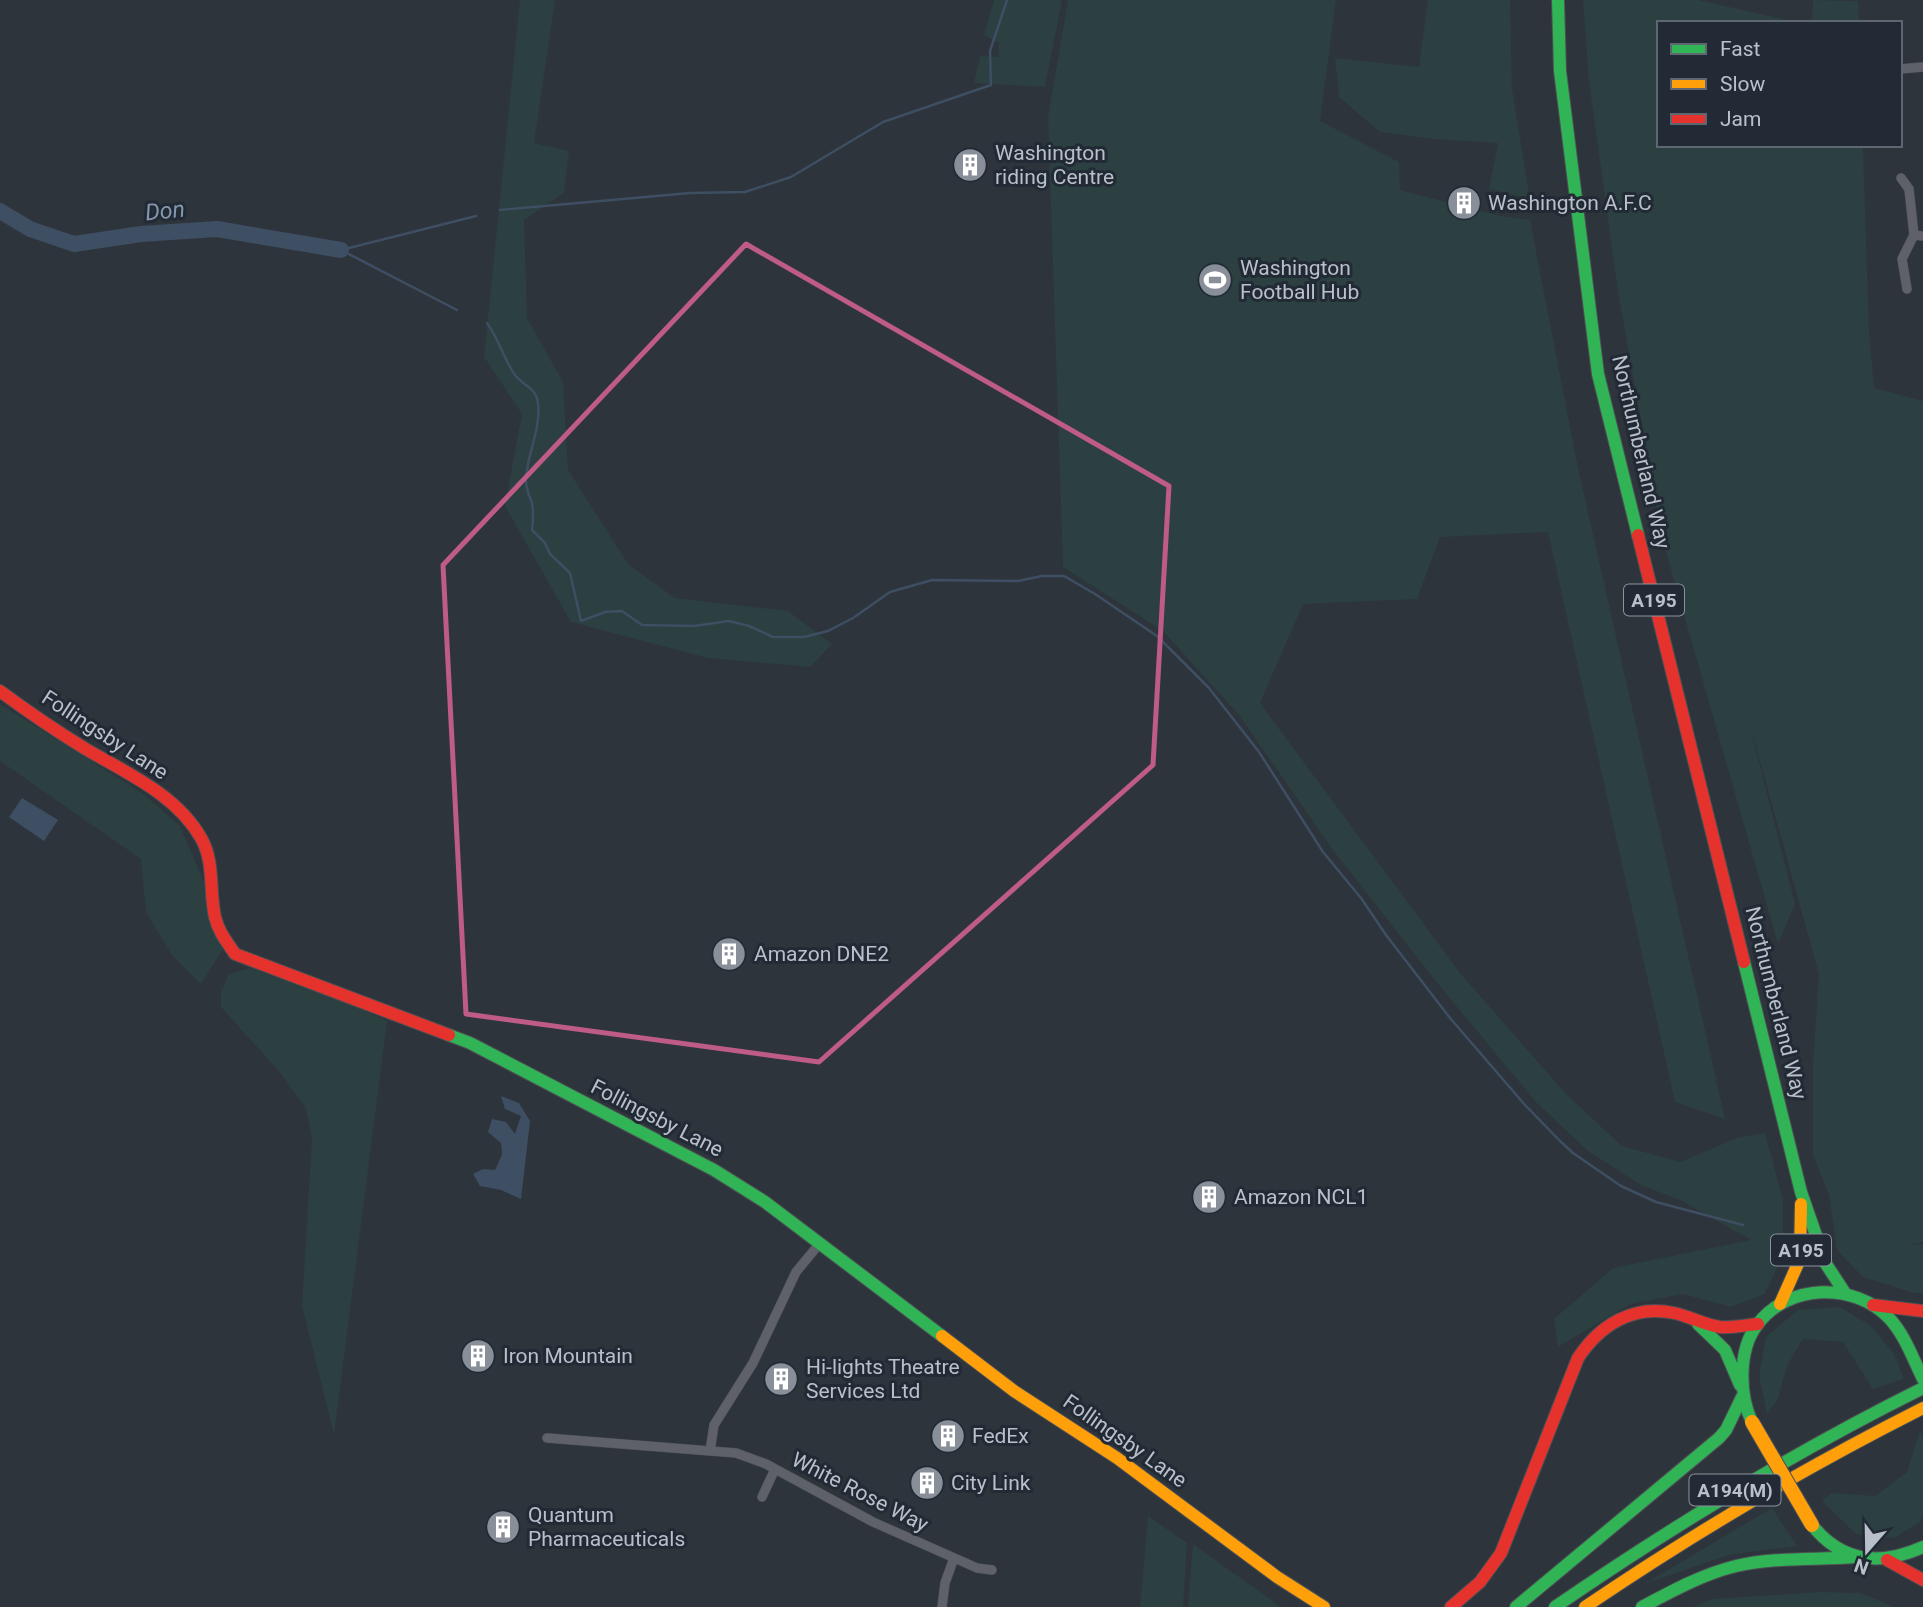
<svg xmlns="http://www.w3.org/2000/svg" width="1923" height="1607" viewBox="0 0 1923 1607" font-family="Roboto,sans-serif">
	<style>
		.green { fill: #2c3f41 }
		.water { fill: #3e4e63 }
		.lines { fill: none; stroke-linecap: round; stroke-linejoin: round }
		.stream { stroke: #3e4e63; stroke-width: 2.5 }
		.river { stroke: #3e4e63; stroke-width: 16 }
		.street-casing { stroke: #4c5055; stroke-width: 10 }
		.fast-casing { stroke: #4c5055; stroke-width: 14 }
		.slow-casing { stroke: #4c5055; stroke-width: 14 }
		.jam-casing { stroke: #4c5055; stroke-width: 14 }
		.street { stroke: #5e6268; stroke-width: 9 }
		.fast { stroke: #30b455; stroke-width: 12 }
		.slow { stroke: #ff9f0a; stroke-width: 12 }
		.jam { stroke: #e5322d; stroke-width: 12 }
		.slow-bridge-casing { stroke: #4c5057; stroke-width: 16; stroke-linecap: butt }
		.slow-bridge { stroke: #ff9f0a; stroke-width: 14 }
		.marked { fill: none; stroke: #be5b87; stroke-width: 5; stroke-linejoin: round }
		.labels { text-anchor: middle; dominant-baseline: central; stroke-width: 6; stroke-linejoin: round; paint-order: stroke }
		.shield { fill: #212a35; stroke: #8b939d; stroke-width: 2 }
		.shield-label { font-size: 19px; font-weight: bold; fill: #b9c0ca }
		.poi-label { font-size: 21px; fill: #b9c0ca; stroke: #212a35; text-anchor: start }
		.street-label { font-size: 21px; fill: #b9c0ca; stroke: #212a35 }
		.water-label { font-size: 23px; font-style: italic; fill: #8497ae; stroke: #212a35 }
	</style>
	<rect width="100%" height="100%" fill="#2e343b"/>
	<path class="green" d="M520 0H555L534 143 569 151 564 193 524 220 527 318 563 382 568 470 628 564 675 598 788 611 832 644 810 667 708 658 571 622 505 506 522 414 484 357Z
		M994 0H1062L1045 87 974 83 980 56 998 57 999 43 984 35Z
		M1068 0H1336L1320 121 1399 162 1400 190 1500 216 1530 220 1578 468 1725 1119 1675 1102 1548 532 1440 537 1417 599 1303 604 1260 703 1460 973 1567 1095 1622 1146 1680 1162 1737 1138 1765 1133 1783 1200V1255L1765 1294 1731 1307 1683 1294 1630 1304 1558 1347 1554 1319 1613 1268 1751 1240 1680 1200 1641 1185 1588 1151 1536 1102 1438 984 1333 850 1239 715 1163 631 1063 567 1048 117Z
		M1428 0H1510L1512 89 1530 199 1489 189 1498 143 1433 139 1380 132 1339 97 1335 58 1419 67Z
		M1583 0H1699L1800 23H1659V145H1863L1869 331 1874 388 1923 401V1242L1907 1246 1923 1244V1293H1914L1863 1277 1837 1250 1829 1195 1813 1155V1064L1819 974 1749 722 1795 904 1778 944 1662 538 1618 292 1589 81Z
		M1813 0 1858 1 1859 23H1812Z
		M0 704 142 793 180 826 205 884 211 922 223 949 201 984 172 955 146 912 141 859 0 761Z
		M250 968 357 1007 387 1021 334 1435 302 1305 312 1139 306 1108 278 1070 221 1007V992L229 974Z
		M1840 1307 1871 1326 1894 1354 1904 1379 1873 1389 1843 1342 1803 1339 1787 1366 1778 1399 1767 1414 1759 1376 1766 1337 1798 1310Z
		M1920 1430 1923 1437V1516L1920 1522 1894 1538 1856 1534 1822 1501 1832 1493 1875 1496 1907 1472Z
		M1772 1508 1797 1546 1729 1555 1644 1584Z
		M1148 1516 1187 1543 1183 1607H1140Z
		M1193 1544 1281 1607H1188Z
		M1821 1592 1860 1593 1895 1607H1693L1711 1599Z"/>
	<path class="water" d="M22 798 58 820 44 841 9 817Z
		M501 1096 519 1103 530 1121 521 1199 501 1190 480 1186 473 1174 483 1169 495 1170 502 1155 501 1143 488 1132 492 1119 506 1122 515 1134 521 1116 505 1109Z"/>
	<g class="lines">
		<path class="stream" d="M500 210 690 193 745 192 791 177 883 122 991 85 990 51 1007 0
			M341 250 476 216
			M341 250 457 310
			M487 323C499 339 503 358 515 375 523 386 536 387 538 403 541 428 528 453 526 477 525 488 529 494 532 503 534 512 533 521 532 530L545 543 550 554 570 573 581 621 605 612 622 611 642 625 694 626 729 621 749 626 773 637H804L828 631 853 618 890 592 932 580 1018 581 1042 576H1064L1095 594 1157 636 1209 688 1259 752 1323 852 1361 898 1386 935 1450 1018 1525 1105 1560 1141 1573 1153 1621 1186 1656 1202 1743 1225"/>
		<path class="river" d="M0 211 30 229 74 244 141 234 217 229 341 250"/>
		<g class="street-casing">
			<path id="street" d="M1900 69 1923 67
				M1901 178 1909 189 1914 235 1923 236
				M1907 289 1902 259 1914 235
				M547 1438 736 1453 766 1464 873 1522 977 1568 992 1570
				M710 1451 714 1425 753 1363 796 1272 820 1243
				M762 1497 775 1469
				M942 1607 945 1583 954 1558"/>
		</g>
		<g class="fast-casing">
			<path id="fast" d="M1558 0 1560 71 1598 374 1638 535
				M1744 962 1801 1192 1826 1264 1845 1293
				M449 1035 470 1043 714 1170 765 1202 942 1336
				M1698 1324 1725 1350 1740 1385
				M1752 1422C1739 1395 1738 1350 1757 1325 1788 1283 1854 1282 1889 1318 1905 1335 1913 1359 1923 1379
				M1812 1525C1842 1563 1881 1566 1923 1547
				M1516 1607 1719 1438 1726 1430 1742 1397
				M1555 1607C1673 1526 1794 1452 1923 1388
				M1642 1607C1672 1591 1703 1574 1736 1566 1775 1557 1816 1560 1855 1557"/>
		</g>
		<g class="slow-casing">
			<path id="slow" d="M1780 1304 1800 1259 1801 1204
				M942 1336 1014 1391 1117 1458 1277 1577 1324 1607
				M1585 1607C1694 1533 1806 1467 1923 1408"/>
		</g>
		<g class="jam-casing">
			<path id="jam" d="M1638 535 1744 962
				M0 691C27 711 55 730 84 748 126 773 176 794 201 838 215 862 209 891 215 917 218 931 227 942 235 954L449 1035
				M1873 1305 1923 1311
				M1887 1560 1923 1580
				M1451 1607 1480 1582 1501 1553 1578 1358C1600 1325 1633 1304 1674 1313 1689 1316 1704 1325 1720 1327 1733 1328 1746 1325 1758 1324"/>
		</g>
		<use href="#street" class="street"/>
		<use href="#fast" class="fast"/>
		<use href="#slow" class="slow"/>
		<use href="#jam" class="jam"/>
		<g class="slow-bridge-casing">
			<path id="slow-bridge" d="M1752 1422 1812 1525"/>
		</g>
		<use href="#slow-bridge" class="slow-bridge"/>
	</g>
	<path class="marked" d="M746 244 1169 486 1153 765 819 1062 466 1014 443 565Z"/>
	<defs>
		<g id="building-disc" transform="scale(1.75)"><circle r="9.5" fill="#888f98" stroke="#212a35"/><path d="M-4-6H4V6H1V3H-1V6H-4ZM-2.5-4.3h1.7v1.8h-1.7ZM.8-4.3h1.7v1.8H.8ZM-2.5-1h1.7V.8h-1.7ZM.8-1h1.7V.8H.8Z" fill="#fff"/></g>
		<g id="stadium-disc" transform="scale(1.75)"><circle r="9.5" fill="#888f98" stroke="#212a35"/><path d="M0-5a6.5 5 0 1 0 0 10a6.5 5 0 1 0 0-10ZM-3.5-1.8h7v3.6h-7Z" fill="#fff"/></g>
	</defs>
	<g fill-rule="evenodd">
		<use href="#building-disc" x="970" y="165"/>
		<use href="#building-disc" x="1464" y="203"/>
		<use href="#stadium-disc" x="1215" y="280"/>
		<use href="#building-disc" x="729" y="954"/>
		<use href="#building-disc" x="1209" y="1197"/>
		<use href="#building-disc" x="478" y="1356"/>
		<use href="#building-disc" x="781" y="1379"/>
		<use href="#building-disc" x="948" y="1436"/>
		<use href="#building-disc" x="927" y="1483"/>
		<use href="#building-disc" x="503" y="1527"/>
	</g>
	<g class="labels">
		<g class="shield">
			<rect x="1624" y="584.5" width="60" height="31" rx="5"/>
			<rect x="1771" y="1234.5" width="60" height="31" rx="5"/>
			<rect x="1689.5" y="1474.5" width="91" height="31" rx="5"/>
		</g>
		<g class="shield-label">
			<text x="1654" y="600">A195</text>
			<text x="1801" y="1250">A195</text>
			<text x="1735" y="1490">A194(M)</text>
		</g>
		<g class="poi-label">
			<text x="995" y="153">Washington<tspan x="995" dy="24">riding Centre</tspan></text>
			<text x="1488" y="203">Washington A.F.C</text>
			<text x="1240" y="268">Washington<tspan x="1240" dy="24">Football Hub</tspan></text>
			<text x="754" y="954">Amazon DNE2</text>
			<text x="1234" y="1197">Amazon NCL1</text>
			<text x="503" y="1356">Iron Mountain</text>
			<text x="806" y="1367">Hi-lights Theatre<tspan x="806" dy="24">Services Ltd</tspan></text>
			<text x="972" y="1436">FedEx</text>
			<text x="951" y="1483">City Link</text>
			<text x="528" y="1515">Quantum<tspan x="528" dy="24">Pharmaceuticals</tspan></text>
		</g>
		<g class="street-label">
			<text transform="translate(1641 452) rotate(77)">Northumberland Way</text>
			<text transform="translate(105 735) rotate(33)">Follingsby Lane</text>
			<text transform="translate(1776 1003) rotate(76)">Northumberland Way</text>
			<text transform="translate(657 1118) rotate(27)">Follingsby Lane</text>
			<text transform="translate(1125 1441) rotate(35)">Follingsby Lane</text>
			<text transform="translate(860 1492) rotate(27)">White Rose Way</text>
		</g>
		<g class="water-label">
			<text transform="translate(165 211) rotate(-6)">Don</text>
		</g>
	</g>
	<rect x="1657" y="21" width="245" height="126" fill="#212a35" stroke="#5e6671" stroke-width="2"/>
	<rect x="1671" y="44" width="35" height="10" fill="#30b455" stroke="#5e6671" stroke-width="2"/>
	<text x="1720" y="56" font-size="21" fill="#b9c0ca">Fast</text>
	<rect x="1671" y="79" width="35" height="10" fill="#ff9f0a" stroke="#5e6671" stroke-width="2"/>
	<text x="1720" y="91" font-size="21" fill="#b9c0ca">Slow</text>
	<rect x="1671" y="114" width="35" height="10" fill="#e5322d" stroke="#5e6671" stroke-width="2"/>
	<text x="1720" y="126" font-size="21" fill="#b9c0ca">Jam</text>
	<g transform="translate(1867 1551) rotate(200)" stroke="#212a35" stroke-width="5" paint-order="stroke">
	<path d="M0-5L12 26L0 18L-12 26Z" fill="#b9c0ca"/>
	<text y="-10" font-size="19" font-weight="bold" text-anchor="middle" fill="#b9c0ca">N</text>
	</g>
</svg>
